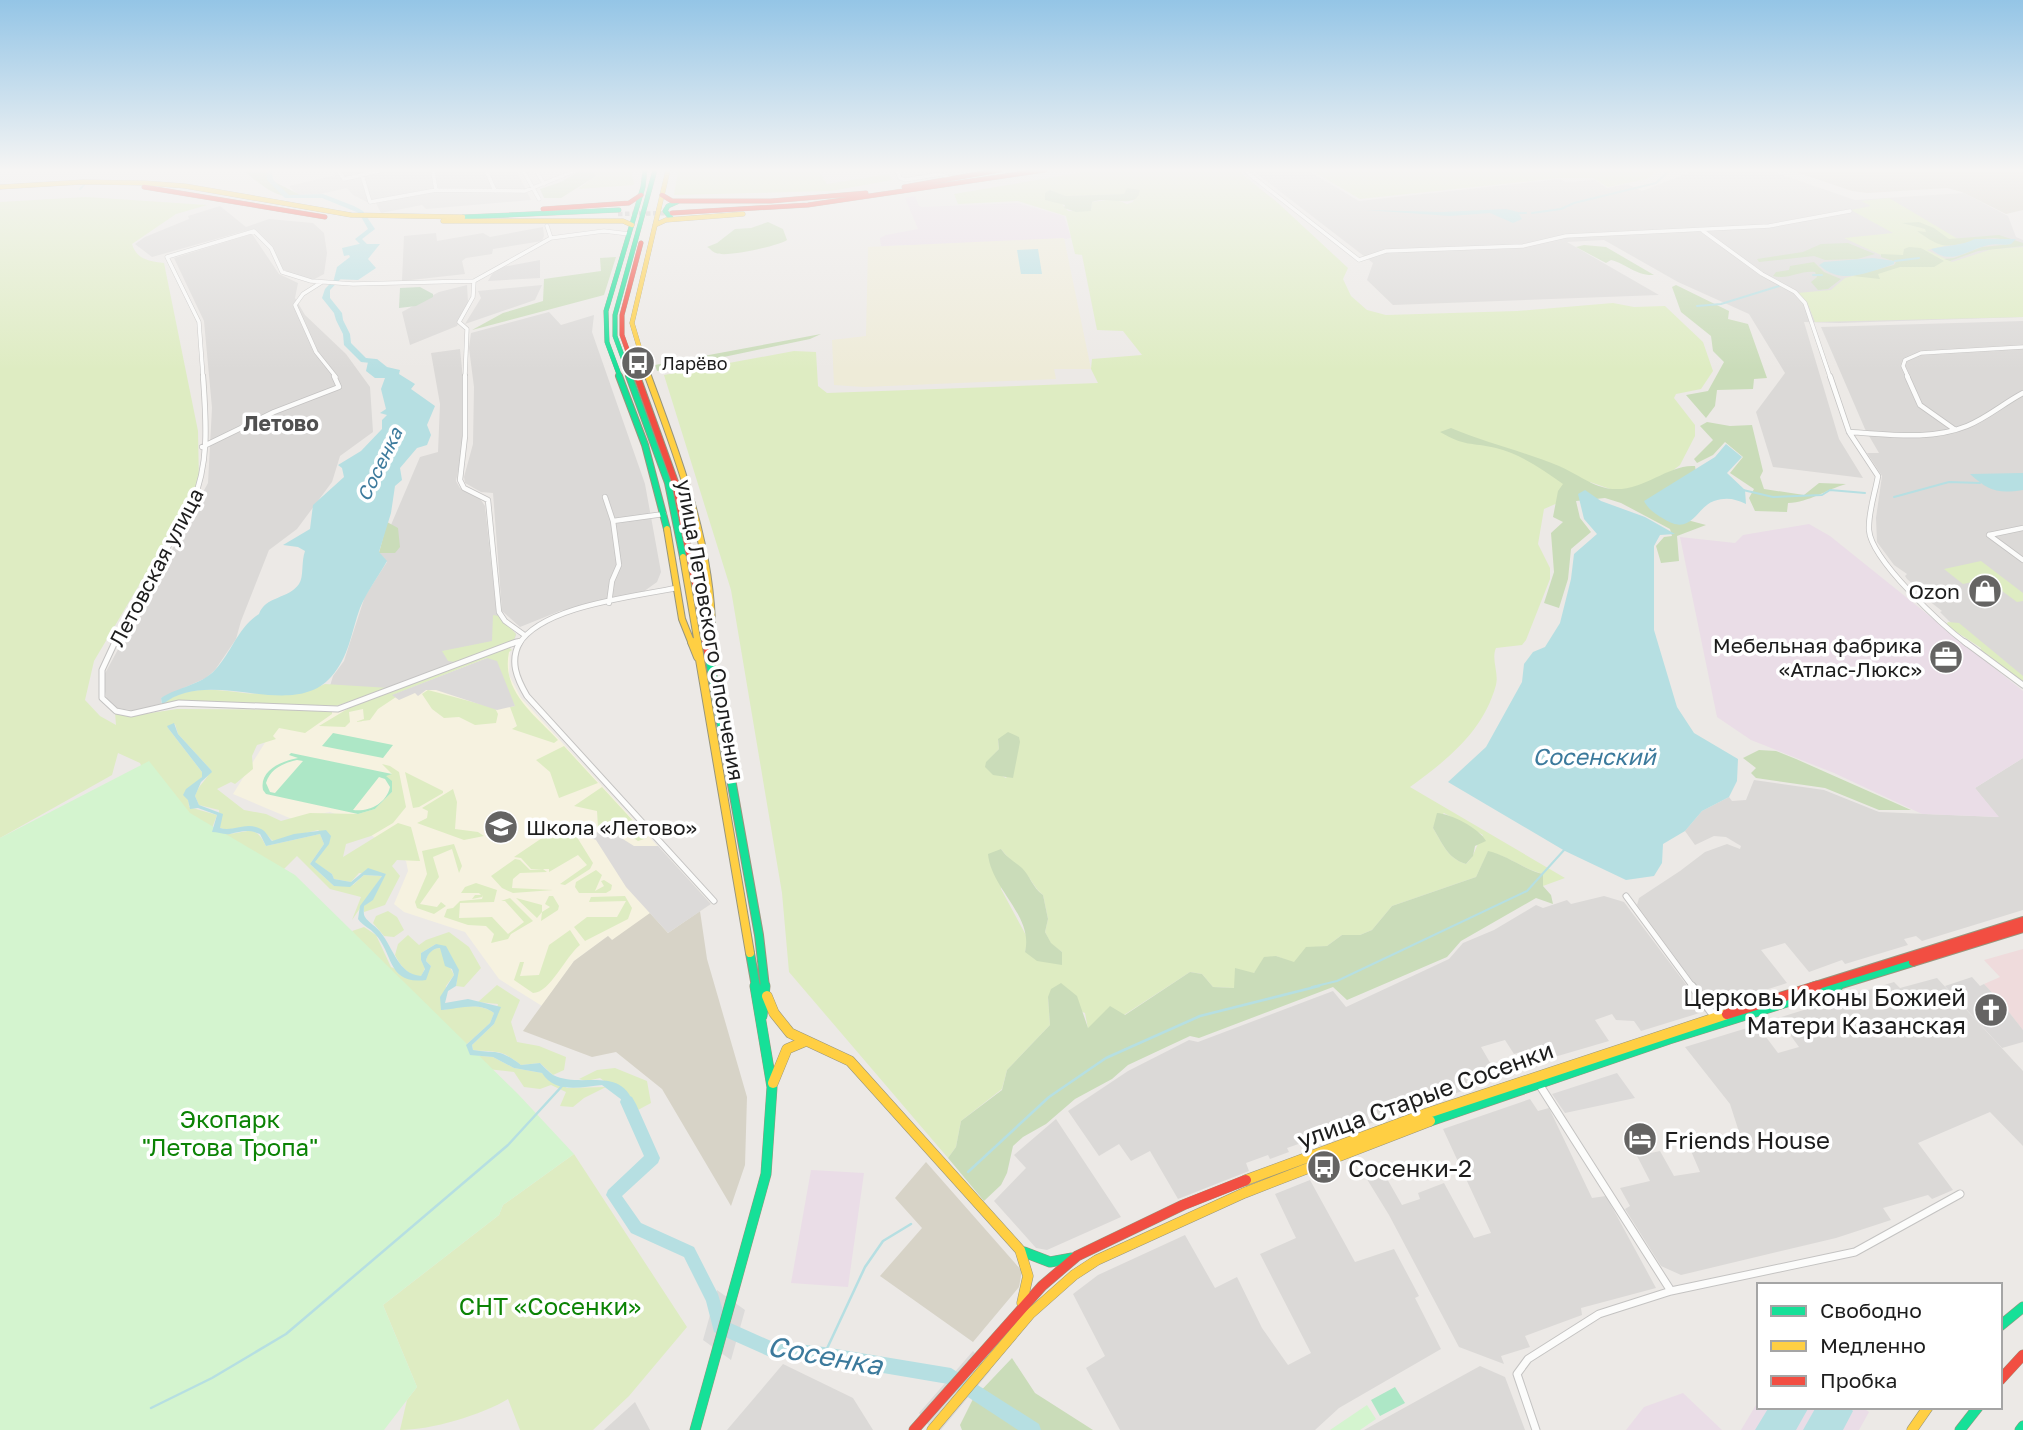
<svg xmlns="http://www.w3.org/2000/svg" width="2023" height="1430" viewBox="0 0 2023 1430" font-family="'Golos Text',sans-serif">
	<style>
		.residential { fill: #dbd9d7 }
		.commercial { fill: #efdbdc }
		.industrial { fill: #eadde7 }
		.education { fill: #f6f2e0 }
		.religious { fill: #dad8d7 }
		.construction { fill: #d7d3c7 }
		.farmland { fill: #eeebd8 }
		.grass { fill: #deecc2; fill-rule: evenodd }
		.forest { fill: #cadcb9 }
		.cemetery { fill: #c3d8c1 }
		.park { fill: #d4f4cf }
		.pitch { fill: #ade7c6; fill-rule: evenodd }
		.parking { fill: #dcdad9 }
		.water { fill: #b6dfe2 }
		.pier { fill: #dcdbda }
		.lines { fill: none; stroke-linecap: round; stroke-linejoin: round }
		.stream-far1 { stroke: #b6dfe2; stroke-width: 2 }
		.stream { stroke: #b6dfe2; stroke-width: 2.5 }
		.river { fill: #b6dfe2; fill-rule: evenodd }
		.secondary-tunnel { stroke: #c3c0be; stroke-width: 4.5; stroke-dasharray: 4.5 2.5; stroke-linecap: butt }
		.street-far3-casing { stroke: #c4c3c2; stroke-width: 4.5 }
		.street-far2-casing { stroke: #c4c3c2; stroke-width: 6 }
		.street-far1-casing { stroke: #c4c3c2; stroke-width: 7 }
		.street-casing { stroke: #c4c3c2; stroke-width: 9 }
		.fast-far3-casing { stroke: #97957d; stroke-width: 5 }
		.fast-far2-casing { stroke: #97957d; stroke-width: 8 }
		.fast-far1-casing { stroke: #97957d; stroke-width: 10 }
		.fast-casing { stroke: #97957d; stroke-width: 11 }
		.slow-far3-casing { stroke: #97957d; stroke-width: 5 }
		.slow-far2-casing { stroke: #97957d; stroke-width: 8 }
		.slow-far1-casing { stroke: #97957d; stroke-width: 10 }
		.slow-casing { stroke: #97957d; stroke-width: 11 }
		.jam-far3-casing { stroke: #97957d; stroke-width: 5 }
		.jam-far2-casing { stroke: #97957d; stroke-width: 8 }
		.jam-far1-casing { stroke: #97957d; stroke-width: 10 }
		.jam-casing { stroke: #97957d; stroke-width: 11 }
		.street-far3 { stroke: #fcfcfb; stroke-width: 3.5 }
		.street-far2 { stroke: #fcfcfb; stroke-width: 4.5 }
		.street-far1 { stroke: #fcfcfb; stroke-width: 5 }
		.street { stroke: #fcfcfb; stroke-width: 7 }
		.fast-far3 { stroke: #16e098; stroke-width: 4.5 }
		.fast-far2 { stroke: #16e098; stroke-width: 6 }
		.fast-far1 { stroke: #16e098; stroke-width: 8 }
		.fast { stroke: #16e098; stroke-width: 10 }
		.slow-far3 { stroke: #ffcf43; stroke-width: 4.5 }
		.slow-far2 { stroke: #ffcf43; stroke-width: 6 }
		.slow-far1 { stroke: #ffcf43; stroke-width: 8 }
		.slow { stroke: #ffcf43; stroke-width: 10 }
		.jam-far3 { stroke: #f24e42; stroke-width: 4.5 }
		.jam-far2 { stroke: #f24e42; stroke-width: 6 }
		.jam-far1 { stroke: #f24e42; stroke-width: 8 }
		.jam { stroke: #f24e42; stroke-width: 10 }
		.labels { text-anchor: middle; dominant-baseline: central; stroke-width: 7; stroke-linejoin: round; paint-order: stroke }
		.far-poi-label { font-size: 18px; fill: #1d1d1d; stroke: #fff; text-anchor: start }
		.far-water-label { font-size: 19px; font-style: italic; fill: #3c7a9c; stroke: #fff }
		.far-quarter-label { font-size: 21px; font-weight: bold; fill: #505050; stroke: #fff }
		.street-label { font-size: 21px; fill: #1d1d1d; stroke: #fff }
		.poi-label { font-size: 21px; fill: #1d1d1d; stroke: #fff; text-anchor: end }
		.water-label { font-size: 23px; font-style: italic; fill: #3c7a9c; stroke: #fff }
		.near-poi-label { font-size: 24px; fill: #1d1d1d; stroke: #fff; text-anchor: start }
		.near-street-label { font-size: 24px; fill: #1d1d1d; stroke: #fff }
		.near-park-label { font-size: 24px; fill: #0b8304; stroke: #fff }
		.near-water-label { font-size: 28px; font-style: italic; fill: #3c7a9c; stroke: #fff }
	</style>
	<rect width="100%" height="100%" fill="#ece9e6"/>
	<path class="residential" d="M333 170H516L531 200 426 209 422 205 381 213 376 203 371 204 353 195 347 188 320 194 298 195 289 186 336 175Z
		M1252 170H1307L1359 201 1560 179 1566 182 1595 180 1607 188 1627 184 1642 191 1696 170H1768L1855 200 1964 193 2008 216 2016 237 2023 240V317L1839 323 1804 322 1839 439 1863 478 1773 467 1756 412 1785 373 1749 314 1678 282 1604 240 1567 242 1659 295 1393 305 1367 280 1373 263Z
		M220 206 246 227 269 219 313 223 324 233 327 253 324 274 313 280 285 272 258 232 252 229 152 257 135 244 145 237 189 219 188 216Z
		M543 227 544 236 542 241 493 249 492 254 466 258 462 261 465 274 402 281 404 236 436 233 437 241 483 233 490 237Z
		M252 234 279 274 298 283 295 298 305 315 346 354 370 387 373 432 340 456 332 482 297 529 269 550 241 621 236 639 215 670 206 678 161 698 162 707 144 712 117 708 107 700 102 679 208 483 212 408 204 321 174 258Z
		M467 285 468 302 457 326 410 345 402 312 439 292Z
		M542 285 535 300 465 324 481 298 478 291Z
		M549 312 561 325 594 315 592 332 645 484 661 572 657 582 643 592 560 611 520 627 502 611 493 493 481 492 465 483 464 477 473 444 474 387 469 348 471 333Z
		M2023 321V680L1950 622 1940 612 1942 611 1919 593 1922 592 1907 579 1905 576 1907 574 1894 565 1877 542 1876 518 1882 476 1867 453H1879L1865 429 1821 327Z
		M460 349 464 389 463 446 456 481 460 488 479 497 485 506 496 609 502 620 516 634 515 638 389 688 324 706 333 676 344 661 365 596 387 562 379 553 420 457 438 452 440 404 431 353Z
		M2023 758V910L1922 941 1916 936 1904 939 1908 945 1845 964 1842 960 1809 972 1785 943 1761 950 1787 983 1712 1007 1637 905 1639 898 1680 871 1705 852 1727 844 1740 849 1741 846 1726 837 1714 836 1695 845 1685 831 1702 811 1729 797 1732 801 1746 800 1754 780 1824 790 1879 812 1998 817 1975 788Z
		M1604 896 1624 902 1706 1011 1641 1031 1634 1021 1616 1020 1612 1014 1595 1020 1609 1041 1551 1058 1542 1045 1514 1054 1505 1040 1481 1047 1499 1078 1309 1145 1307 1141 1287 1148 1289 1152 1270 1159 1268 1155 1246 1163 1249 1171 1178 1199 1150 1151 1131 1161 1119 1144 1099 1156 1068 1111 1128 1071 1189 1040 1198 1042 1333 991 1346 1007 1449 959 1463 943 1494 930 1536 905 1543 908 1567 900 1571 904Z
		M1937 978 2023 1071V1146L1990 1112 1918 1143 1953 1190 1932 1199 1928 1195 1883 1208 1891 1220 1836 1238 1681 1275 1661 1266 1625 1209 1630 1206 1620 1188 1650 1181 1637 1156 1660 1151 1674 1176 1700 1172 1688 1144 1740 1135 1730 1104 1685 1047 1757 1025 1778 1053 1799 1047 1778 1018 1894 982 1900 988Z
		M1530 1099 1538 1111 1549 1108 1592 1198 1606 1196 1656 1288 1581 1308 1582 1315 1525 1336 1530 1347 1501 1356 1504 1364 1459 1347 1389 1215 1365 1176 1382 1170 1402 1205 1420 1199 1418 1193 1444 1183 1474 1238 1491 1233 1443 1129Z
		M1056 1119 1121 1217 1047 1250 1036 1248 994 1201 1026 1168 1014 1155Z
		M1310 1180 1355 1262 1394 1249 1419 1296 1415 1298 1441 1349 1339 1408 1315 1430H1120L1086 1368 1105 1356 1073 1294 1098 1275 1185 1235 1215 1288 1237 1277 1262 1328 1288 1365 1311 1353 1260 1254 1296 1238 1275 1194Z
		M783 1364 853 1398 873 1430H727Z
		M1480 1366 1505 1377 1525 1430H1364Z
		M635 1402 650 1430H604Z"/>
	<path class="commercial" d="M2023 949V1030L2001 1002 1984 984 2000 977 1984 960Z"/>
	<path class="industrial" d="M915 196 919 206 922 207 1017 203 1064 216 1071 238 1054 241 881 246 880 238 886 235 918 229 905 198Z
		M1809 524 1830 536 2023 691V758L1975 788 1999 817 1922 814 1834 773 1751 740 1717 717 1680 537 1735 543 1743 535Z
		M811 1170 864 1173 848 1287 791 1283Z
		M1683 1393 1722 1430H1626L1644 1407Z
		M1759 1400V1407H1862L1869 1412 1859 1430H1741Z"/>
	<path class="education" d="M510 647 509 675 521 698 711 904 668 933 612 940 608 936 574 961 542 1006 499 979 465 932 404 912 394 904 408 871 406 861 351 820 330 812 292 819 233 794 284 712 349 708Z"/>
	<path class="religious" d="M540 260V278L488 281 492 274 502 267Z
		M1972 977 1980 986 1984 984 2001 1002 2023 1030V1042L2002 1048 1945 986Z"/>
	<path class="construction" d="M1790 170H2023V210L2006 214 1962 192 1947 188 1868 193 1852 191Z
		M700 911 707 959 747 1097 745 1165 731 1206 662 1089 616 1052 592 1057 523 1031 574 961 608 936 612 940 650 913 668 933Z
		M926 1162 1022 1271 1019 1287 973 1342 880 1276 922 1228 895 1198Z"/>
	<path class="farmland" d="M1064 238 1091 369H1054L1056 379 864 387 834 385 832 340 866 336 868 247Z"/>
	<path class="grass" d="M597 170H631L634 185 578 189 596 176 593 174Z
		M678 170H818L827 184 889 174 892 180 831 191 674 195Z
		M1096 170H1237L1278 203 1348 268 1343 279 1351 296 1367 310 1386 315 1517 311 1613 303 1634 307 1665 306 1703 342 1713 371 1701 389 1676 394 1674 398 1695 425V436L1680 465 1667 475 1630 489H1610L1590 482 1578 494 1544 509 1538 544 1550 568V579L1526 640 1522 645 1496 648C1491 659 1499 673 1496 685 1483 732 1447 760 1410 787L1565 878 1543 886V874C1523 869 1507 855 1488 852L1476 877 1392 906 1372 930 1360 935H1342L1327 946 1306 948 1294 963 1276 956 1234 988 1213 987 1202 974 1190 972 1124 1015 1088 1029 1085 1013 1048 997 1050 1025 1007 1070 1002 1089 961 1121 956 1147 948 1158 789 972 782 893 731 590 664 375 794 351 816 352 818 386 827 393 1098 383 1091 369 1092 359 1142 355 1123 331 1097 330 1082 255 1075 254 1066 216 1018 201 958 204 954 194ZM1127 189 1134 199 1133 202 1127 204 1114 199 1092 202 1091 211H1068L1050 190 1066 196 1124 194ZM998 739 1017 752 1015 763 1006 778 1000 775 987 762 999 749ZM1444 813 1483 835C1476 844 1475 857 1466 864 1447 858 1443 844 1433 828L1437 819ZM1001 849C1008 859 1017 865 1025 873 1033 881 1034 888 1043 895L1048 919 1045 932 1051 944 1062 952H1025L1028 939 1001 889Z
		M1311 170H1657L1647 179 1608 187 1593 178H1559L1360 199Z
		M86 197 207 205 176 214 132 244C137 260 149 261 164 263L198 431 199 484 94 661 85 700 100 716 116 725 115 712 138 715 177 709 332 710V714L305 733 279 728 273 736 276 739 257 745 252 756 253 769 235 784 231 782 217 789 244 810 266 814 281 821 310 813 358 814 375 809 392 792 391 781 381 774H392L382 764 390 766 399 772 406 807 393 823 371 836 346 844 343 857 398 823 411 827 420 861 397 860 392 866 400 876 385 905 364 912V906L386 874 359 873 351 882 334 879 332 874 314 862 330 840 318 830 273 841C270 839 268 835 265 833 250 820 235 833 220 828L219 810 199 805 195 796C198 785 207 780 211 770L178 734 175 724 168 728 202 772V777C187 791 188 788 189 807L217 815 211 831C217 832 223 834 228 834 248 833 255 823 266 846L320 834 324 844 310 864 334 886 353 885 364 875 382 876 352 920 361 897 330 889 297 856 265 888 144 772 140 763 118 753 112 775 0 838V202Z
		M1889 198 1963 242 1927 250 1952 262 1992 249 2023 247V317L1815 322 1807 302 1797 293 1831 290 1845 278 1900 264 1844 238 1893 233 1851 210 1871 206 1861 201Z
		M1981 561 2023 593V601L2017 602 1986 579 1963 584 1944 569Z
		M493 615 499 616 516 634 514 640 455 662 448 661 442 651 492 641Z
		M1948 622 1959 623 2023 676V683L1980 651 1981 648 1946 625Z
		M508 647 512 650 509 652C501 691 534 714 558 740L554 743 512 729 517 726 510 707 515 706 487 658 393 695 396 697 378 709 370 720 355 722 364 719 363 709 349 712 350 722 345 727 319 726 349 708Z
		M325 684 389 688 336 706 181 701 162 705C186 684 214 690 244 693 265 695 307 692 325 684Z
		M428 690 495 708 498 714 496 723 475 725 459 717 444 718 432 709 422 694Z
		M564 746 598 783 559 798 550 772 536 760Z
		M405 772 443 791V793L419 807 413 808Z
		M602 787 648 837 647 838 638 841 617 827 603 831 598 827 597 811 574 806Z
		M453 789 457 802 455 829 478 832 484 836 464 840 417 823 427 818 428 811 422 808Z
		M575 834 593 863 590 869 565 885 560 884 587 865 578 855 549 872V869H531L521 858 514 857 542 838Z
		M454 844 462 866 459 873 452 849 433 857 439 877 420 904 437 907 441 902 446 906 434 914 417 908 415 902 427 874 422 851Z
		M515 859 520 860 530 870 543 869 547 872 520 873 513 879 512 888 553 890 513 893 502 888 491 876Z
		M596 870 602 875 595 891 604 886 601 881 604 880 612 885 611 890 606 893H579L575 887 576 882Z
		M476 883 497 890 494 902 460 903 459 918 492 917 508 934 524 922 505 901H501L510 898 533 921 511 934 508 939 491 943 494 934 486 926 468 925 444 917 447 909 453 908 460 901 482 899 483 895 482 897 472 899 475 895H481L479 893H461L465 887Z
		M549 896H553L559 906 558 910 541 921 542 912 537 918 516 898 542 905V912L550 907 545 904Z
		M625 896 632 908 628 919 585 941 574 927 587 917H617L626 901 589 902 591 897Z
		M388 911 397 917 404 930 394 937 384 936 373 923 376 916Z
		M364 927 376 935 391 967 422 980 431 966 426 961C427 953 433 948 440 948L454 975 446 986 444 1010C459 1006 481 1003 494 1013L490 1023 466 1045 470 1055 493 1057 514 1068 542 1073 567 1088 606 1087 584 1098 573 1107 560 1106 566 1092 551 1085 540 1089 524 1087 514 1072 460 1066 352 931Z
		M570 930 580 945C565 957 550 993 533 993L514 980 520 962H524L520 976 539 975 549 945Z
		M449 932 469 947 481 968 464 987 456 986C461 968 447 956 436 944L421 953V960L425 968 421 977C408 975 401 967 395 955L398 944 408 935 419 945 426 940Z
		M497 985 520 1000 511 1022 517 1042 539 1046 566 1057 564 1070 553 1075 540 1063 521 1065C499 1048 499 1053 473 1050L472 1045 494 1024 498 1004 478 1002Z
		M615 1068 647 1081 651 1103 636 1111 634 1103 600 1078 586 1081 579 1079 597 1070Z
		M574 1154 687 1327 629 1396 593 1430H520L508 1399C482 1415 431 1430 400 1430L407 1400 417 1387 383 1305 499 1215 503 1205Z"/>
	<path class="forest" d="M243 170H266L275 182 302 196C280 203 257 182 243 170Z
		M581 170H604L593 173 596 176 561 198H544L540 189 561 182Z
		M1127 188 1140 190C1137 211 1110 195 1092 202L1091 211 1076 212 1064 208 1065 205 1045 200V193L1050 190 1066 196 1124 194Z
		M768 222 783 229 787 240C778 246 725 258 716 253 712 252 710 248 707 247L717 243 735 229 751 228Z
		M1919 222 1934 228 1949 239 1999 235 2023 243V246L1978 251 1950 261 1944 259 1954 258 1982 247 2012 244C1991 229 1963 249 1942 245 1934 243 1924 236 1917 231L1926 232 1925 229 1902 223Z
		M1848 243 1875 254 1857 259 1825 260 1814 256 1759 262 1757 259 1803 252 1821 244Z
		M1584 245 1606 247 1654 275C1636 276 1627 264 1611 260L1606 263 1576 247Z
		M1909 247 1921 248 1944 261 1934 267H1900L1878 274 1880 279 1853 276 1894 265 1896 262 1881 257V254L1903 255 1904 249Z
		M616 257 604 295 472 330 503 313 543 301 544 279 601 271 600 258Z
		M1814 262 1824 272 1841 279 1828 289 1818 290 1811 282 1817 277 1815 272C1800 270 1789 280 1773 276L1776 272 1789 270 1790 266Z
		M1676 285 1729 311 1728 319 1748 324 1767 378 1754 379 1753 389 1717 390 1715 406 1706 418 1686 395 1708 391 1724 362 1713 351 1711 336 1681 312 1672 287Z
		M821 334 810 339 657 371 655 365Z
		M1707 422 1730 426 1752 425 1763 471 1760 477 1764 489 1804 495 1819 483 1846 484C1825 490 1810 502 1788 503L1787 512 1755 511 1749 498 1754 489 1730 473 1743 457 1725 442 1713 455 1697 463 1694 459 1713 440 1700 426Z
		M1451 428C1486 443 1523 451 1559 466 1576 473 1594 488 1613 489 1645 491 1668 464 1695 466L1696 472 1677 522 1691 521 1706 525 1677 536 1679 561 1661 563 1656 546 1664 537 1672 536 1670 529 1621 503 1605 498 1576 501 1580 518 1591 532 1571 549 1568 579 1559 608 1544 603 1554 572 1551 533 1563 522 1553 517 1558 491 1563 484C1543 470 1521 454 1496 448 1470 442 1466 447 1440 432Z
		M387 522 398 528 400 547 395 553H379Z
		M1008 732 1019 737 1020 742 1013 778 993 775 985 767 986 762 999 749 998 739Z
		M1759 750 1776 751 1796 759 1911 810H1879L1825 788 1756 778 1751 773 1756 768 1743 758Z
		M1437 813C1451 814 1479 828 1486 841L1475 846 1473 856 1466 864C1447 858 1443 844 1433 828Z
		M1001 849C1007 858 1014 861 1022 868 1031 877 1032 887 1043 895L1048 919 1045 932 1051 943 1062 952V965L1037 961 1025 952C1034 916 991 889 988 854Z
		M1488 851C1507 855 1523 869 1543 874V886L1551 895 1553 904 1536 898 1461 941 1447 957 1347 1000 1333 987 1199 1038 1190 1036 1128 1065 1112 1079 1075 1099 1046 1124 1023 1137 1013 1146 1007 1173 1001 1185 984 1201 948 1158 956 1147 961 1121 1002 1090 1007 1070 1050 1025 1048 997 1051 989 1061 983 1077 996 1088 1028 1110 1006 1125 1015 1190 972 1202 974 1213 987 1234 988 1235 968 1254 973 1264 957 1276 956 1294 962 1306 947 1327 946 1342 935H1360L1372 930 1392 906 1476 877Z
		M1012 1358 1035 1393 1093 1430H962L960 1425 973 1399Z"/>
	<path class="cemetery" d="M420 287 433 294V297L416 306 399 308 400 288Z"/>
	<path class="park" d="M149 761 190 813 295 875 518 1094 574 1154 503 1205 499 1215 383 1305 417 1387 384 1430H0V838Z
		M1367 1405 1376 1419 1360 1430H1330Z"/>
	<path class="pitch" d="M333 733 393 745 383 758 322 746Z
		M291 753 392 774 386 776 392 781V792L375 809 358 814 266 794 263 790C259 770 282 761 298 758L289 755ZM297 760 303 761 275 793 270 792 266 783C270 769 283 763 297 760ZM379 777 385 779 390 787C386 804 369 812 353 810Z
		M1395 1387 1405 1403 1380 1416 1371 1400Z"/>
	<path class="parking" d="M487 658 497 661 515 706 497 710 436 690H426L418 696 415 693 399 700 392 695Z
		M622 830 618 836 634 846H658L711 904 668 933 626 887 596 840 591 838 590 833Z
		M1617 1073 1635 1098 1565 1113 1552 1094Z"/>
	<path class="water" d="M1506 209 1518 212 1522 219 1513 223 1490 213 1450 216 1366 210 1442 212Z
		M1975 239H2016L2011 244C2004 246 1997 243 1989 245 1968 249 1951 267 1931 249 1947 245 1961 246 1975 239Z
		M359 244H380L368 259 376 268 358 280 334 279 337 267 350 257 349 255 344 256 342 248Z
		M1038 249 1042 274H1021L1017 250Z
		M1873 258 1894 261V264C1869 272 1841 286 1819 265L1824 262Z
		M377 359 387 367 400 370 399 374 415 384 411 389 435 406 427 425 431 435 427 445 417 448 400 468 402 480 395 486 391 513 379 552 387 561C378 577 367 591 360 608 351 633 349 657 331 677 291 722 209 665 162 705L161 698C178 687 201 685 215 670 232 652 238 627 259 614 265 596 289 599 299 584 304 577 301 562 305 551L298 547 283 545 310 529 313 505 344 477 342 468 338 465 361 451 382 429V420L387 415 380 413 386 409 381 389 385 378H375L366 371 368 362Z
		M1726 444 1742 457 1727 473 1745 490 1746 504C1735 499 1727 497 1714 501 1696 507 1692 537 1664 519 1655 514 1648 509 1644 501L1715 457Z
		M2023 473V490C1997 494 1989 491 1970 474Z
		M1585 490 1601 501 1645 517 1675 534 1660 535 1654 546V630L1677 707 1694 733 1738 759 1737 781 1729 797 1702 811 1685 831 1663 844 1662 863 1654 876 1626 880 1565 851 1448 782 1486 747 1522 682 1524 664 1533 652 1545 647 1560 623 1571 579 1574 554 1597 534 1584 519 1578 494Z
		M174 723 178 734 211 770 212 772 201 782 195 796 199 805 223 814 220 828C234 832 246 821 261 829 266 831 269 838 272 841L294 834 326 830 331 836 329 844 315 862 332 874 334 879 351 882 368 868 386 874 373 900 364 906C364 909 363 914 365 917 368 922 377 927 381 933 394 949 398 974 421 976L425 969 421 960V953L436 944 446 946 459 970 456 986 448 991 445 1003 468 999 501 1007 494 1024 472 1045 473 1050C499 1054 498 1048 521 1065L540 1063C544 1067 549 1072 553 1075 583 1090 624 1062 636 1111L628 1119 622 1100 602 1085C581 1087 555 1094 542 1073L514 1068 493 1057 470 1055 466 1045 490 1023 494 1013C479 1001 458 1009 441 1010L440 997 454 975 452 969 445 966 440 948C433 948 427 954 426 961L431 966 426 980C387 985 394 954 375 934 370 928 363 926 358 919L360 906 382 876 364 875 350 887 334 886 310 864 324 844 320 834 266 846 260 834C248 829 242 831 230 834 224 835 218 832 212 832L217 815 198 808 190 809 188 800 183 795 186 789 202 777V772L168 728 167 726Z
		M1769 1407H1809L1796 1430H1755Z
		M1816 1407H1849L1853 1411 1843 1430H1803Z"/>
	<path class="pier" d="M717 1290 745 1310 731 1360 703 1340Z
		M973 1351 991 1370 941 1430H932L919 1413Z"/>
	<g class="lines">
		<path class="stream-far1" d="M80 189 86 183
			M1519 213H1526
			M1532 213 1561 209 1574 203 1656 183 1670 170
			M1895 261 1919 258
			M1813 275H1822
			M1697 306 1721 304 1779 286
			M1743 490 1773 497 1822 495 1830 490 1865 493
			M1894 497 1949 482 1980 483
			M1312 987 1337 981 1527 891 1565 849"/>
		<path class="stream" d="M968 1172 1049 1097 1106 1058 1200 1016 1319 986
			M824 1355 865 1267 883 1241 911 1224
			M151 1408 212 1378 286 1334 508 1145 563 1085"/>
		<path class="river" d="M266 170H272L273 180 289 195 323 194 354 206 363 211 375 229 362 239 367 244 358 257 353 256 360 244 355 239 368 229 359 213 322 198H285L267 180Z
			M345 268 350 269 330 290V298L342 313 343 320 350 334 351 343 366 358 376 359 386 369V373H380L371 363 361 362 344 345 343 334 336 320 334 313 322 298 325 289Z
			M627 1095 632 1097 636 1104 660 1158 658 1163 622 1196 641 1223 694 1247 718 1294 726 1321 771 1341 824 1347 951 1368 1039 1424 1041 1430H1018L948 1384 824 1363 770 1357 714 1332 706 1301 684 1257 631 1233 606 1195 608 1190 644 1156 620 1102 622 1097Z"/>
		<path class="secondary-tunnel" d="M618 214 672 213"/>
		<g class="street-far3-casing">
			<path id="street-far3" d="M338 170 344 179 383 170
				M486 170 495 191
				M523 170 539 199
				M536 170 544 184
				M896 170 900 178 905 180 940 174 952 179
				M1244 170 1359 260 1386 251 1523 246 1566 236 1769 226 1850 211
				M433 172 436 190
				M362 175 370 202 436 190 525 191 577 170
				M547 226 551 238 604 231 629 234
				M1703 231 1762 274 1795 292 1805 303 1830 377
				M322 282 303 294 295 305 316 352 336 377
				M203 377 199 322 167 257 254 231 271 248 282 272 311 281 353 284 474 281 551 238
				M465 377 467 329 459 322 473 297 474 281
				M1908 377 1903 366 1905 360 1921 353 2023 347"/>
		</g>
		<g class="street-far2-casing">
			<path id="street-far2" d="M465 376V436L460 480 464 488 488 500 499 612 505 621 523 634
				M1830 376 1849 432 1878 476C1875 493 1868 513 1869 530 1871 560 1943 626 1967 644
				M1907 376 1920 405 1954 429
				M1849 432C1888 434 1930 441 1967 426 1987 418 2004 403 2023 393
				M202 447 274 412 339 387 334 376
				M605 497 613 521 619 565 612 581 609 603
				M613 521 664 514
				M1989 535 2023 560
				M1989 535 2023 528
				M114 644 192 504C210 463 206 419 203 376
				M512 644 519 641
				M519 644C542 606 633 597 676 588"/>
		</g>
		<g class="street-far1-casing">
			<path id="street-far1" d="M115 642 102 670V698L116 711 131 714 179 703 338 709 516 642
				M520 642C509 661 517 679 527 696L714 901
				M1965 642 2023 685
				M1626 896 1693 987"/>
		</g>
		<g class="street-casing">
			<path id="street" d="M1692 986 1714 1016
				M1539 1084 1671 1291
				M1536 1430 1517 1374 1528 1359 1599 1314 1671 1291 1855 1252 1960 1194"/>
		</g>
		<g class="fast-far3-casing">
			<path id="fast-far3" d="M463 217 619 210
				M671 218 665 211 668 206 677 202
				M620 377 607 342 606 311 643 187 645 170
				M630 377 615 336V315L655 170"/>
		</g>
		<g class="fast-far2-casing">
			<path id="fast-far2" d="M619 376 645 445 667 529
				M629 376 668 483 683 557"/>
		</g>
		<g class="fast-far1-casing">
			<path id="fast-far1" d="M709 656 759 935 765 987
				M750 953 756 987
				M1832 987 1913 962"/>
		</g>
		<g class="fast-casing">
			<path id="fast" d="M762 1016 765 986
				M1430 1121 1669 1039 1838 986
				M1024 1252 1050 1262 1072 1258
				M2000 1326 2023 1307
				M695 1430 766 1174 772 1087 755 986
				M1960 1430 1978 1407
				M2020 1430 2023 1426"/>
		</g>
		<g class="slow-far3-casing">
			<path id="slow-far3" d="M0 187 83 182 145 183 185 186 351 215 463 217
				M443 221H623L632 225
				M655 225 666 220 743 214
				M648 377 632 323 668 170"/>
		</g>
		<g class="slow-far2-casing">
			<path id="slow-far2" d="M648 376C679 459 715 554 712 644
				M667 529 682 619 692 644
				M683 557 698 644"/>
		</g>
		<g class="slow-far1-casing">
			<path id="slow-far1" d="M692 642 698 657
				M697 642 750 953
				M712 650V642"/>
		</g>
		<g class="slow-casing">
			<path id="slow" d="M767 996 774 1013 790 1033 850 1061 1020 1250 1028 1276 1022 1303
				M773 1083 787 1049 806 1041
				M1246 1180 1425 1114 1727 1014
				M932 1430 1030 1314 1074 1275 1097 1260 1244 1193 1430 1121
				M1912 1430 1928 1407"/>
		</g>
		<g class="jam-far3-casing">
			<path id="jam-far3" d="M144 187 325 217
				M904 187 1000 170
				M662 195 672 201H771L866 193
				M543 209 629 203 641 195
				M672 213 808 205 1045 170
				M637 377 622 335V315L641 243"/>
		</g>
		<g class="jam-far2-casing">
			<path id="jam-far2" d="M637 376 675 482 707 644"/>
		</g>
		<g class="jam-far1-casing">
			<path id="jam-far1" d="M706 642 709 656
				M1913 962 2023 928
				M1812 987 2023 921"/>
		</g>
		<g class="jam-casing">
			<path id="jam" d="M1727 1014 1817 986
				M2000 1380 2023 1355
				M914 1430 1042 1286 1077 1256 1183 1205 1246 1180"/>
		</g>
		<use href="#street-far3" class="street-far3"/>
		<use href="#street-far2" class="street-far2"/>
		<use href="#street-far1" class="street-far1"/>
		<use href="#street" class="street"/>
		<use href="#fast-far3" class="fast-far3"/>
		<use href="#fast-far2" class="fast-far2"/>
		<use href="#fast-far1" class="fast-far1"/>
		<use href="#fast" class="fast"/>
		<use href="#slow-far3" class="slow-far3"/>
		<use href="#slow-far2" class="slow-far2"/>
		<use href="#slow-far1" class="slow-far1"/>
		<use href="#slow" class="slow"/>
		<use href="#jam-far3" class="jam-far3"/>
		<use href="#jam-far2" class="jam-far2"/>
		<use href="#jam-far1" class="jam-far1"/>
		<use href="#jam" class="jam"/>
	</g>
	<linearGradient id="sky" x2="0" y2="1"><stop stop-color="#94c5e6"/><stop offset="0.46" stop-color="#f6f5f4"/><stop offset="1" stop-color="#f6f5f4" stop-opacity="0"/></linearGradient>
	<rect width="2023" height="370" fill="url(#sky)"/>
	<defs>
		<g id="bus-disc" transform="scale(1.75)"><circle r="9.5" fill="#656463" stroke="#fff"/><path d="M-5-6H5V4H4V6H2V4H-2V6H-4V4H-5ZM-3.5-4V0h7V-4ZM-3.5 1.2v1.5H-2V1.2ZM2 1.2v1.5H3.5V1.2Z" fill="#fff"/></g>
		<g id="shop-disc" transform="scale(1.75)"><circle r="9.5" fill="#656463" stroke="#fff"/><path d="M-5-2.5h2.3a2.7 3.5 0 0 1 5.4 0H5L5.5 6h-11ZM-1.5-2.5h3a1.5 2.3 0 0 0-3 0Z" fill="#fff"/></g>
		<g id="office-disc" transform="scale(1.75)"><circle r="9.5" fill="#656463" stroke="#fff"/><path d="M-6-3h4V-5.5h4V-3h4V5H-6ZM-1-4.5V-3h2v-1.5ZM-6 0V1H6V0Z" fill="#fff"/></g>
		<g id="school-disc" transform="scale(1.75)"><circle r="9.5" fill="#656463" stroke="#fff"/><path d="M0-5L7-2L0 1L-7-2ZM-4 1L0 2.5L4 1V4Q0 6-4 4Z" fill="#fff"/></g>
		<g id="church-disc" transform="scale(1.75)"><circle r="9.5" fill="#656463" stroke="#fff"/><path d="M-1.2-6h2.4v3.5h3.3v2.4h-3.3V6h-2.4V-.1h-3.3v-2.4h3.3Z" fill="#fff"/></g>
		<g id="hotel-disc" transform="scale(1.75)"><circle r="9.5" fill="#656463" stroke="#fff"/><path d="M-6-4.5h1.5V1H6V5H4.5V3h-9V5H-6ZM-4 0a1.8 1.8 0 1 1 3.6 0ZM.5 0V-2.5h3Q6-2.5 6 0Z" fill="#fff"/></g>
	</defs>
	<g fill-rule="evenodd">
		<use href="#bus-disc" x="638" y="363"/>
		<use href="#shop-disc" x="1985" y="591"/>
		<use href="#office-disc" x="1946" y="657"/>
		<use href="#school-disc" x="501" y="827"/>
		<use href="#church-disc" x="1991" y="1010"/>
		<use href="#hotel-disc" x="1640" y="1139"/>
		<use href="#bus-disc" x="1324" y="1167"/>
	</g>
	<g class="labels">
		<g class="far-poi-label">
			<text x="662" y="363">Ларёво</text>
		</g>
		<g class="far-water-label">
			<text transform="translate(379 464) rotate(-64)">Сосенка</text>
		</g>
		<g class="far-quarter-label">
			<text x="281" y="423">Летово</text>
		</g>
		<g class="street-label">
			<text transform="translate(156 567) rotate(-62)">Летовская улица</text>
			<text transform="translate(711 630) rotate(80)">улица Летовского Ополчения</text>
		</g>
		<g class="poi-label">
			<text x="1960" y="591">Ozon</text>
			<text x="1922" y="645">Мебельная фабрика<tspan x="1922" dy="24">«Атлас-Люкс»</tspan></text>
			<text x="526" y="827" text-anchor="start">Школа «Летово»</text>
		</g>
		<g class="water-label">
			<text x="1594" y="756">Сосенский</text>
		</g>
		<g class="near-poi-label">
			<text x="1966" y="996" text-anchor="end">Церковь Иконы Божией<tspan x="1966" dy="28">Матери Казанская</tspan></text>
			<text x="1664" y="1139">Friends House</text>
			<text x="1348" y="1167">Сосенки-2</text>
		</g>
		<g class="near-street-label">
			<text transform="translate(1425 1094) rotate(-20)">улица Старые Сосенки</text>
		</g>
		<g class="near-park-label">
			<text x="230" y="1118">Экопарк<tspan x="230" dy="28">"Летова Тропа"</tspan></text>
			<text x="550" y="1305">СНТ «Сосенки»</text>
		</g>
		<g class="near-water-label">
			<text transform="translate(825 1355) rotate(10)">Сосенка</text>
		</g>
	</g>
	<rect x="1757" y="1283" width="245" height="126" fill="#ffffff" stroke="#a5a5a5" stroke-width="2"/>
	<rect x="1771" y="1306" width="35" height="10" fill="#16e098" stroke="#a5a5a5" stroke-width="2"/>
	<text x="1820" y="1318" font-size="21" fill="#1d1d1d">Свободно</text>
	<rect x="1771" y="1341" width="35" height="10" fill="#ffcf43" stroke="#a5a5a5" stroke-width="2"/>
	<text x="1820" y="1353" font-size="21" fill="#1d1d1d">Медленно</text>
	<rect x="1771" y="1376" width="35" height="10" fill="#f24e42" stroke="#a5a5a5" stroke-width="2"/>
	<text x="1820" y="1388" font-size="21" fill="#1d1d1d">Пробка</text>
</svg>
